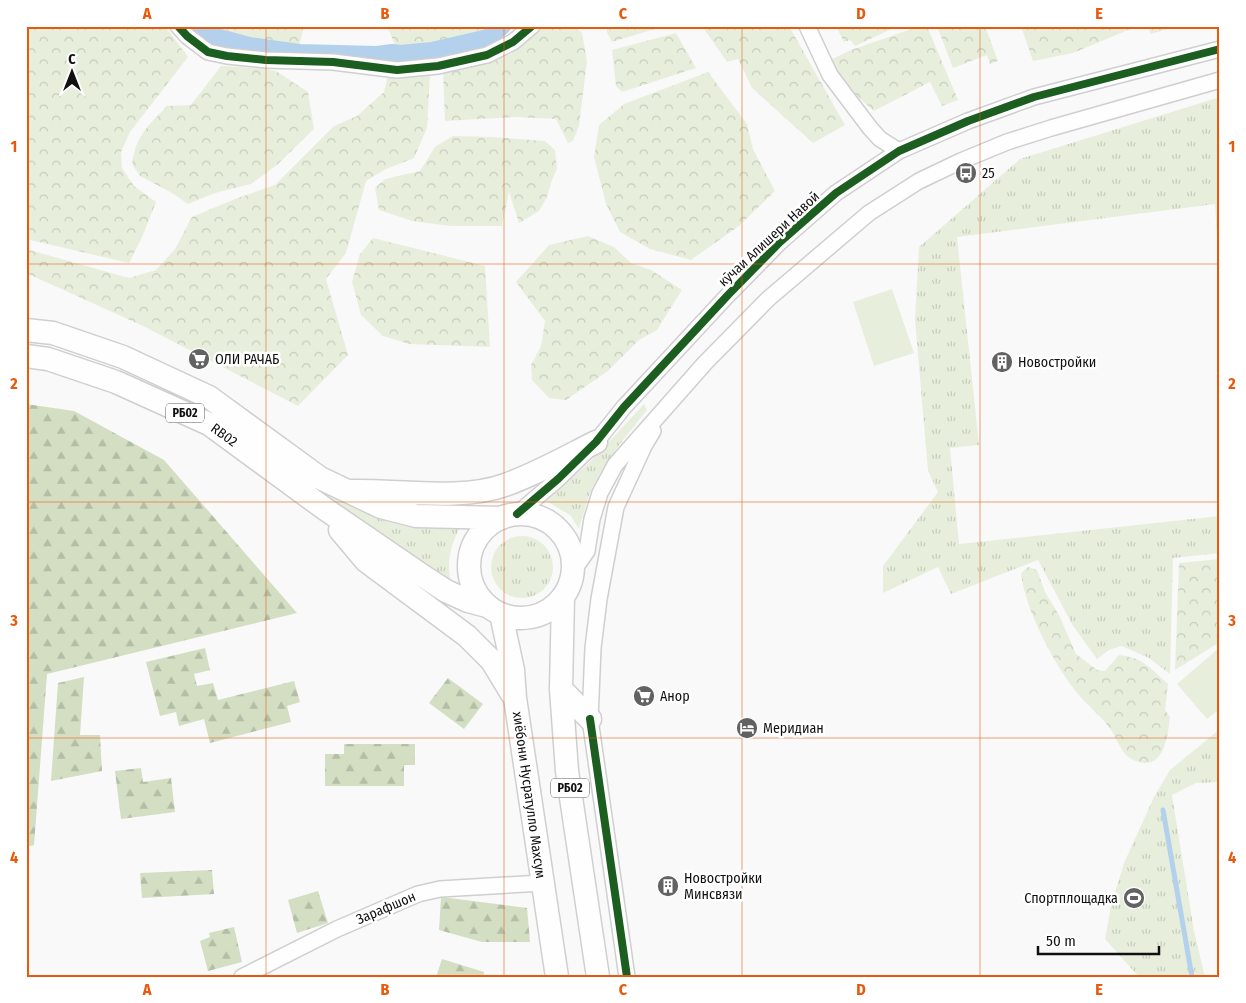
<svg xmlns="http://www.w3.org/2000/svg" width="1246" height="1003" viewBox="0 0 1246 1003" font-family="'Fira Sans Condensed',sans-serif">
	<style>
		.grass { fill: url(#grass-tufts) }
		.forest { fill: url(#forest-firs) }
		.park { fill: url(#park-crowns) }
		.pitch { fill: #e7efdc }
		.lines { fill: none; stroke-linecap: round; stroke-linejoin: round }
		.stream { stroke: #b3d0ec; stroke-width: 5 }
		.canal { stroke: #b3d0ec; stroke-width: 18 }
		.minor-casing { stroke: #cfcfcf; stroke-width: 18 }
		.highway-casing { stroke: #cfcfcf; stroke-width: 25 }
		.minor { stroke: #fefefe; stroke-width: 15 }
		.highway { stroke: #fefefe; stroke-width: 22 }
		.cycleway-casing { stroke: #fff; stroke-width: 11 }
		.cycleway { stroke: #1b5e20; stroke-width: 8 }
		.grid { fill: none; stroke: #e8590c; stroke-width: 1; stroke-opacity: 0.55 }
		.labels { text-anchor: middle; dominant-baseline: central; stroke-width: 5; stroke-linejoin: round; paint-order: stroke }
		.shield { fill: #fff; stroke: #585858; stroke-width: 1 }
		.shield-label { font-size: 12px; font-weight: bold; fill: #101011 }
		.poi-label { font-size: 14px; fill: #101011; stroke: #fff; text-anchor: start }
		.street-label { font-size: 14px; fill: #101011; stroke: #fff }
		.neatline { fill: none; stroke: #e8590c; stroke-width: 2 }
		.grid-label { font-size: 16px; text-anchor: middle; font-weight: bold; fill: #e8590c }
	</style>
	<defs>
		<pattern id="grass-tufts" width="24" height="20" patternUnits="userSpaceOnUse" patternTransform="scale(1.25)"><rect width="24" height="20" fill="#e7efdc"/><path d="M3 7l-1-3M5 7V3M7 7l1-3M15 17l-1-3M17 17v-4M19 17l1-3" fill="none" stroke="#c5ccbc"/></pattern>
		<pattern id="forest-firs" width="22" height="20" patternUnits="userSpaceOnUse" patternTransform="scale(1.25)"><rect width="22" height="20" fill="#d3dec2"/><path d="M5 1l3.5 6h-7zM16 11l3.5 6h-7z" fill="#b4bda6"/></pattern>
		<pattern id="park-crowns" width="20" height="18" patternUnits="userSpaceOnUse" patternTransform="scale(1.25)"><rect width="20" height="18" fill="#e7efdc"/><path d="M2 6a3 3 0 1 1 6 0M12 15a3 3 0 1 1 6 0" fill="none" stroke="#c5ccbc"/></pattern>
	</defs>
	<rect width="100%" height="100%" fill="#f9f9f9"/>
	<path class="grass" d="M1220 97V255H1218L1215 204 957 237 979 445 950 448 959 544 1220 516V553L1173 558 1170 674 1149 658 1122 646 1109 650 1097 659 1073 626 1038 560 951 594 938 567 883 593V566L938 492 928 471 915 320 919 247 1020 159Z
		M644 404 647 410C625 438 601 465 588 498 585 508 582 519 579 529L570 515 543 499 573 477 590 462Z
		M320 490C353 508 389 528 429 529 439 529 450 527 460 527 449 550 447 561 451 586L347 512Z
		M491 567a31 31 0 1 1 62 0a31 31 0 1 1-62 0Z
		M1220 729V782L1196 783 1172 795 1194 931 1205 977H1139L1105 939 1111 906 1124 863 1154 797 1170 770Z"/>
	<path class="forest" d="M26 404 74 411 164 460 297 613 47 674 34 845 26 847Z
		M205 648 210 670 194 674 197 686 213 683 218 700 294 681 300 702 287 706 291 722 210 743 204 719 179 726 176 712 160 716 146 662Z
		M84 677 80 735H100L102 771 51 781 58 683Z
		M448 678 483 704 464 729 429 703Z
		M344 744H415V765H404V786H325V754H344Z
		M141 768 143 782 171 778 175 812 121 819 115 771Z
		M212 870 214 894 142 898 140 873Z
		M318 891 328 923 297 933 288 900Z
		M441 897 527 908 530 942H482L439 930Z
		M234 927 242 962 208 971 200 941 210 937 209 933Z
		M442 959 484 972V977H436Z"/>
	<path class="park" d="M26 26H165L188 57 130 132 121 152 122 168 134 186 156 202 143 235 129 263 26 239Z
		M201 26H304L298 50 251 44 206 32Z
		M387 26H499L487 37 433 49 398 52Z
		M538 26H573L582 33 587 61 579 126 573 141 568 143 556 119 514 117 445 121 443 69 511 54Z
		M607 26H665L612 42 607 33Z
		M702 26H789L845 125 813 143 752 88 738 59 727 62Z
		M839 26H898L855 46 850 40 844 42 837 28Z
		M920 26H927L958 100 942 106 930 82 874 111 845 86 830 60 851 50Z
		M937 26H985L998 61 990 64 987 55 953 68Z
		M1021 26H1132L1133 28 1073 53 1033 61Z
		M1147 26H1178L1151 34Z
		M676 33 696 68 622 92 616 86 612 50Z
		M221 66 259 68 276 71 308 92 314 129 277 165 251 184 215 193 188 204 172 193 140 176 132 164C136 135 148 126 167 106L191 105Z
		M389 71 430 74 427 128 414 158 384 170 366 181 346 253 326 279 348 355 298 406 143 326 26 273V249L129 278 156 270 175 249 192 217 235 199 275 185 334 126 357 116 384 92Z
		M708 72 747 124 753 149 775 191 739 226 691 260 650 249 620 232 606 204 594 157 599 125 624 104Z
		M453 136 493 137 545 141 555 150 557 169 552 180 547 197 539 211 519 223 509 192 502 226H450L412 221 379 210 375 188 385 179 420 171 435 147Z
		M588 236 614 247 631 263 651 270 682 290 657 330 639 340 608 371 566 400 549 398 532 380 531 365 541 346 545 321 516 282 549 245Z
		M373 238 485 266 490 347 409 344 383 336 361 315 352 282 360 254Z
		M1220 559V642L1175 670 1179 563Z
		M1028 567 1037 570 1045 592 1059 615 1076 654 1097 670 1105 671 1119 655C1142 657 1152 669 1168 684L1165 710 1170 717C1168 732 1166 763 1145 763 1139 763 1132 760 1127 756 1119 748 1116 736 1109 727 1100 715 1087 705 1077 693 1054 664 1025 610 1021 573Z"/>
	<path class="pitch" d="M892 289 914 353 874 366 853 302Z
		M1220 647V709L1207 719 1177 684Z"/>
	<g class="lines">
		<path class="stream" d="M1163 810 1192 977"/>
		<path class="canal" d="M198 26 205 34 249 46 299 53 377 55 392 53 400 54 432 51 488 38 502 26"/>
		<g class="minor-casing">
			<path id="minor" d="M178 26 187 36 208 52 227 56 266 60 333 62 397 70 438 66 487 55 513 42 532 26
				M807 26 830 75 870 128 880 139 899 151
				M517 514 558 479 596 442 624 407 728 295 780 242 836 193 899 151 968 121 1034 97 1220 49
				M573 571 587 551 592 519 600 493 615 465 705 363 768 299 869 213 919 181 961 161 1007 142 1051 128 1220 80
				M242 977 337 929 418 894 440 889 542 883
				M627 977 590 719 593 648 599 599 616 507 644 446 653 431"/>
		</g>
		<g class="highway-casing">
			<path id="highway" d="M26 330 53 333 123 357 209 397 320 478 381 507 416 516 502 518
				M26 356 48 359 116 382 209 424 325 509 423 576 446 591 468 601 487 606
				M352 491C399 490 461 501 505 485 536 474 566 457 596 442
				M469 566a52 52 0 1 1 104 0a52 52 0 1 1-104 0Z
				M340 530 366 561 467 636 492 661 512 694
				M563 597 561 689 567 771 598 977
				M501 614 513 670 515 698 557 977
				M561 689 590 719"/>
		</g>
		<use href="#minor" class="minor"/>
		<use href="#highway" class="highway"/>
		<g class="cycleway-casing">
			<path id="cycleway" d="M178 26 187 36 208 52 227 56 266 60 333 62 397 70 438 66 487 55 513 42 532 26
				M517 514 558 479 596 442 624 407 728 295 780 242 836 193 899 151 968 121 1034 97 1220 49
				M590 719 627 977"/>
		</g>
		<use href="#cycleway" class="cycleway"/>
	</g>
	<path class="grid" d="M266 26V977M504 26V977M742 26V977M980 26V977M26 264H1220M26 502H1220M26 738H1220"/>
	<defs>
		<g id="bus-disc" transform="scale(1.125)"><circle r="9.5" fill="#626262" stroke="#fff"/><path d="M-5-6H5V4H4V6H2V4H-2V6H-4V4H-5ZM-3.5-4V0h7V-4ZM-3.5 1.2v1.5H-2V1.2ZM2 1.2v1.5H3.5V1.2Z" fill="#fff"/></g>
		<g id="supermarket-disc" transform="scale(1.125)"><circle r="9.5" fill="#626262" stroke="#fff"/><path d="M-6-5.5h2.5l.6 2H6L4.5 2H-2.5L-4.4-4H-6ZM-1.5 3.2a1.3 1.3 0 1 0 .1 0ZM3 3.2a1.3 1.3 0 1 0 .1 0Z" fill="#fff"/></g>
		<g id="building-disc" transform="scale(1.125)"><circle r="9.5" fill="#626262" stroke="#fff"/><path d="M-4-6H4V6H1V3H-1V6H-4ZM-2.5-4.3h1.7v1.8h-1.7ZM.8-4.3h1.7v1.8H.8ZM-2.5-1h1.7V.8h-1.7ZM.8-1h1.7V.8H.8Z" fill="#fff"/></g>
		<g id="hotel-disc" transform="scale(1.125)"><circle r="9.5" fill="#626262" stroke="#fff"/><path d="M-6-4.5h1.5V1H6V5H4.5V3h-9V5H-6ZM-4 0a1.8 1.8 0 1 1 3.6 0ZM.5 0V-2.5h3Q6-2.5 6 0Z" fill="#fff"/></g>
		<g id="stadium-disc" transform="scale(1.125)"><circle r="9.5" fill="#626262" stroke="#fff"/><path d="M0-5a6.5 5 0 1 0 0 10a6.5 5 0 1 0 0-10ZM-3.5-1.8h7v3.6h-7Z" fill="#fff"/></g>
	</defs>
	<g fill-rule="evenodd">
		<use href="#bus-disc" x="966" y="173"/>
		<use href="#supermarket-disc" x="199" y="359"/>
		<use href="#building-disc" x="1002" y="362"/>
		<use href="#supermarket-disc" x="644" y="696"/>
		<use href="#hotel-disc" x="747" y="728"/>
		<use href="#building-disc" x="668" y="886"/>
		<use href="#stadium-disc" x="1134" y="898"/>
	</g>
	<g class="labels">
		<g class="shield">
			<rect x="166" y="403.5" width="38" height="19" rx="4"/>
			<rect x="551" y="778.5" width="38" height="19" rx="4"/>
		</g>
		<g class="shield-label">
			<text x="185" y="413">РБ02</text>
			<text x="570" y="788">РБ02</text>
		</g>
		<g class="poi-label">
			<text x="982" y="173">25</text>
			<text x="215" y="359">ОЛИ РАЧАБ</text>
			<text x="1018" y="362">Новостройки</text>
			<text x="660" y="696">Анор</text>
			<text x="763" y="728">Меридиан</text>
			<text x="684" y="878">Новостройки<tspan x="684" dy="16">Минсвязи</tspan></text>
			<text x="1118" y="898" text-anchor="end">Спортплощадка</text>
		</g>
		<g class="street-label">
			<text transform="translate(769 239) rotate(-43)">кӯчаи Алишери Навоӣ</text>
			<text transform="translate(224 435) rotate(36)">RB02</text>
			<text transform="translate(529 795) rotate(82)">хиёбони Нусратулло Махсум</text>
			<text transform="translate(386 908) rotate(-23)">Зарафшон</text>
		</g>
	</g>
	<rect width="1246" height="1003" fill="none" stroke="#ffffff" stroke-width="55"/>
	<g transform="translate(72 72)" stroke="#ffffff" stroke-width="4" paint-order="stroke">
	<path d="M0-4L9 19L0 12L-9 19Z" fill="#101011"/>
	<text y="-8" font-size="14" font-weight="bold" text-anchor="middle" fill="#101011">С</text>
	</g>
	<path d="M1038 946v8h121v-8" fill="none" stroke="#101011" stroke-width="2.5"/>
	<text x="1046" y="946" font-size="15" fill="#101011" stroke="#ffffff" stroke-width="4" paint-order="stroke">50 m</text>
	<rect x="28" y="28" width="1190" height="948" class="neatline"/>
	<g class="grid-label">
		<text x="147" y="19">A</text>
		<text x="385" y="19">B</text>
		<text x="623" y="19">C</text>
		<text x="861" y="19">D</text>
		<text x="1099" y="19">E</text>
		<text x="14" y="152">1</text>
		<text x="1232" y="152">1</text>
		<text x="14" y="389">2</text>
		<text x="1232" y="389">2</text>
		<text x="14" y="626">3</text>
		<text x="1232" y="626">3</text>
		<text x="14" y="863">4</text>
		<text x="1232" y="863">4</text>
		<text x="147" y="995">A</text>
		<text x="385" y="995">B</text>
		<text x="623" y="995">C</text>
		<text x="861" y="995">D</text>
		<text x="1099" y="995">E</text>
	</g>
</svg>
